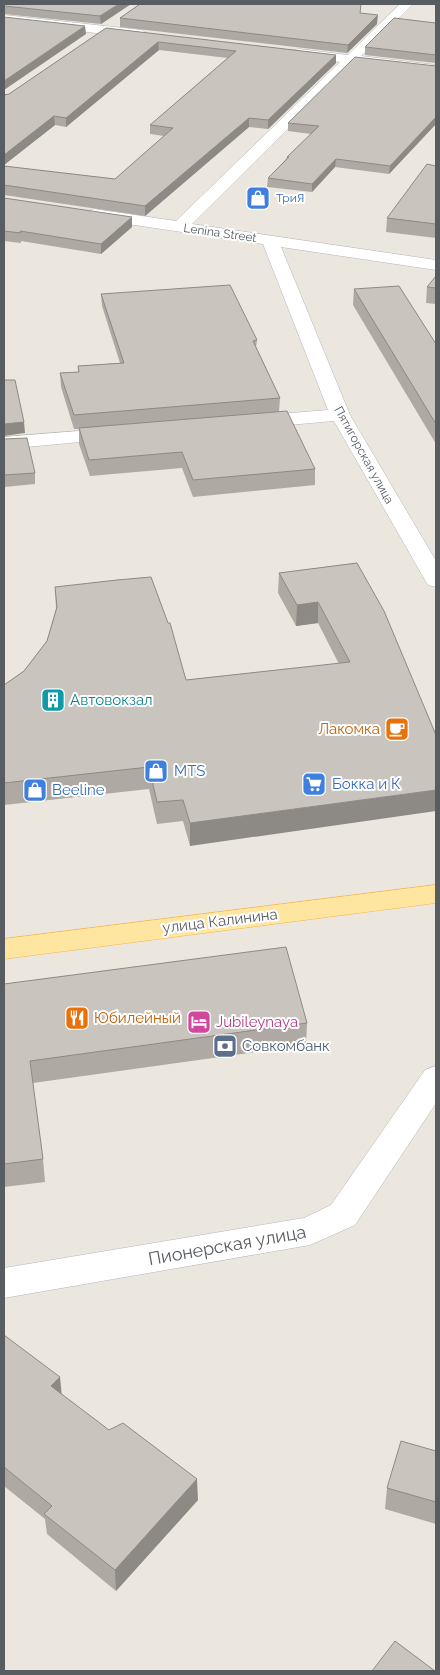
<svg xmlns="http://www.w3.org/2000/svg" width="440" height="1675" viewBox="0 0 440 1675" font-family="Raleway,sans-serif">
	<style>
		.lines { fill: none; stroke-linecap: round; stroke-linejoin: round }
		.minor-casing { stroke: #b2b6bb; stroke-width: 1 }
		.major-casing { stroke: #f7b54c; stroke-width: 1 }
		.minor { fill: #fff; fill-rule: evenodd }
		.major { fill: #ffe6a0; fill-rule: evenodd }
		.wall { fill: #aea9a3 }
		.shaded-wall { fill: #8d8985 }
		.building { fill: #cac4be; stroke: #8d8985 }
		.labels { text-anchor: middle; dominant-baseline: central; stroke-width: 4; stroke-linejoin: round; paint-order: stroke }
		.far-shop-label { font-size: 12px; fill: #366cbe; stroke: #fff; text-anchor: start }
		.far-street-label { font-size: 12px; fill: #585d61; stroke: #fff }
		.culture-label { font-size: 15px; fill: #0d838f; stroke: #fff; text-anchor: start }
		.food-label { font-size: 15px; fill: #c56008; stroke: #fff; text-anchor: end }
		.shop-label { font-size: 15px; fill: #366cbe; stroke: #fff; text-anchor: start }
		.street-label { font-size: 15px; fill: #585d61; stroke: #fff }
		.hotel-label { font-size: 15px; fill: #b23c85; stroke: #fff; text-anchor: start }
		.service-label { font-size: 15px; fill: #4e5e75; stroke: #fff; text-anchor: start }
		.near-street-label { font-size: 18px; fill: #585d61; stroke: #fff }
	</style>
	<rect width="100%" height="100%" fill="#ece7de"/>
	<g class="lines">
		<g class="minor-casing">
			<path id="minor" d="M400 4H413L361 56 436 65V73L354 63 192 224 436 260V270L281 247 350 415 436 561V587L428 585 425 580 334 421 254 428 247 426 244 422 247 418 254 416 328 410 263 244 94 219 88 217 86 214 88 211 94 209 176 221 340 62 294 56 293 53 294 50 299 49 348 55Z
				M4 15 142 30 148 34 142 38 4 23Z
				M117 428 124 430 127 434 124 438 4 449V437Z
				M436 1066V1103L355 1225 310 1245 4 1298V1268L304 1218 331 1205 425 1070Z"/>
		</g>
		<g class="major-casing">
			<path id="major" d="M436 885V903L4 959V939Z"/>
		</g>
		<use href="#minor" class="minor"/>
		<use href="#major" class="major"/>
	</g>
	<path class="wall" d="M4 4H131L101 24 4 14Z
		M140 4H361L360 14 377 24 347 53 120 27V18Z
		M436 23V63L365 55V47Z
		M106 28 336 55V63L268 129 249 127 145 216 4 195V166L115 179 164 136 150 134V125L228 58 159 50 66 127 55 125 4 165V95L9 94Z
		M436 66V124L389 174 335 167 312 192 267 187 268 178 286 159 287 157 311 134 288 131V123Z
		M436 166V238L386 232 387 218Z
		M4 198 132 227 101 254 21 241V243L4 241Z
		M436 276V304L426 303 427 287Z
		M354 289 436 344V444L353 305Z
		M101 294 257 340 256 347 280 398 279 412 315 469V485L193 497 182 468 90 476 79 444V429H74L61 387 60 373 78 372V366L120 363 102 306Z
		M4 439 35 473V484L4 487Z
		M357 563 436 735 190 846 183 821 157 824 149 789 4 805V685L24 671 47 641 56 609 55 587 186 680 339 664 318 623 296 626 278 593 279 573Z
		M4 984 307 1023 306 1045 33 1083 43 1159 45 1182 4 1187Z
		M4 1335 62 1395 198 1500 116 1591 47 1534 45 1519 4 1486Z
		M436 1451V1524L385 1509 387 1488Z"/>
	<path class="shaded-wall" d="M119 4H131L101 24 100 16Z
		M378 15 377 24 347 53 348 45Z
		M85 26 86 34 4 90V81Z
		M158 42 159 50 66 127V118Z
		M336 55V63L268 129V120Z
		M54 116 55 125 4 165V155Z
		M436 117V124L389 174 390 166Z
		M249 118V127L145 216V206Z
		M336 159 335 167 312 192V184Z
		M132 217V227L101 254V244Z
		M24 422 25 433 4 436V424Z
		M318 602V623L296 626 297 605Z
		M436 790V811L190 846V823Z
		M60 1377 62 1398 51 1386Z
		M197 1479 198 1500 116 1591 115 1570Z"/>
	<path class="building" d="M4 4H119L100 16 4 6Z
		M140 4H361L360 13 378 15 348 45 120 18Z
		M4 17 85 26 4 81Z
		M394 18 436 23V55L365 47Z
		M106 28 336 55 268 120 249 118 145 206 4 185V166L115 179 173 128 150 125 236 51 158 42 66 118 54 116 4 155V95L9 94Z
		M355 57 436 66V117L390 166 336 159 312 184 268 178 289 157H287L319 126 288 123Z
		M427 164 436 166V224L387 218Z
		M4 198 132 217 101 244 20 231 21 233 4 231Z
		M436 276V288L427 287Z
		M230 285 257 340 253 341 280 398 74 415 60 373 79 372 78 366 124 363 101 294Z
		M399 286 436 344V424L354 289Z
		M4 380H15L24 422 4 424Z
		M287 411 315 469 193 480 182 452 89 460 79 428Z
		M27 438 35 473 4 475V439Z
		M357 563 384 611 436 735V790L190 823 183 800 157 802 149 767 4 783V685L24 671 47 641 57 607 55 587 117 580 151 577 168 623H170L186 680 350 662 318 602 297 605 279 573Z
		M286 947 307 1023 30 1061 43 1159 4 1164V984Z
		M4 1335 60 1377 51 1386 109 1430 123 1423 197 1479 115 1570 44 1514 52 1506 4 1467Z
		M401 1441 436 1451V1502L387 1488Z
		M395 1641 435 1671H372Z"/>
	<defs>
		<g id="shop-square" transform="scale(1.25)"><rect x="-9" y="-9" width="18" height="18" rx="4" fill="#3f7fe0" stroke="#fff"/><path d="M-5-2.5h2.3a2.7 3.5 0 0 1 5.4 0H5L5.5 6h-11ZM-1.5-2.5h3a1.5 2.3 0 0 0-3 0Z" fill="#fff"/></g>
		<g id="building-square" transform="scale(1.25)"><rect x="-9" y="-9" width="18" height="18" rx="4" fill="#0f9aa8" stroke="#fff"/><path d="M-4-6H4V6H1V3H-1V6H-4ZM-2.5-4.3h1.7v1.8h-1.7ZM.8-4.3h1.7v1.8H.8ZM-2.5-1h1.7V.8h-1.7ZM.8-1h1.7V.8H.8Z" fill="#fff"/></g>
		<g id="cafe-square" transform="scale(1.25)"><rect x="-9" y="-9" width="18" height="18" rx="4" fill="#e8710a" stroke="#fff"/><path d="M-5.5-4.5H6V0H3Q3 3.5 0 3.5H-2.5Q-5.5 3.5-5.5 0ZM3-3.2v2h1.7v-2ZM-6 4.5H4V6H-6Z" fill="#fff"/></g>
		<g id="supermarket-square" transform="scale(1.25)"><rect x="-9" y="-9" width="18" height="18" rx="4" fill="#3f7fe0" stroke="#fff"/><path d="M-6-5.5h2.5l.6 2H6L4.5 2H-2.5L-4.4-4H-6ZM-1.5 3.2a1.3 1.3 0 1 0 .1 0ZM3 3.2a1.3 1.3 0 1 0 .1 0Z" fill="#fff"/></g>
		<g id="restaurant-square" transform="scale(1.25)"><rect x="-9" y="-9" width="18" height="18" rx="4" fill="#e8710a" stroke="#fff"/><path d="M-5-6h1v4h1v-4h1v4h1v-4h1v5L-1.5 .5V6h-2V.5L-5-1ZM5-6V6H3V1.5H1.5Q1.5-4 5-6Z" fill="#fff"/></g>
		<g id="hotel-square" transform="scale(1.25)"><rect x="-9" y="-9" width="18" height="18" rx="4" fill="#d1479c" stroke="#fff"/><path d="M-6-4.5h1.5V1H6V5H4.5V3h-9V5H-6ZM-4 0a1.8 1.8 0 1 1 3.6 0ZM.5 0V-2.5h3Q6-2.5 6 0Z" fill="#fff"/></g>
		<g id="bank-square" transform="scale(1.25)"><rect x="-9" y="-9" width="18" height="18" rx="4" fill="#5c6f8a" stroke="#fff"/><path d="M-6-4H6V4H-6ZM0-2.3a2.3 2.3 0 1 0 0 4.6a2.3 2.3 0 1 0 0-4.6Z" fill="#fff"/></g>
	</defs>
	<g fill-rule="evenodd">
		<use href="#shop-square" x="258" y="198"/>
		<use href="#building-square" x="53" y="700"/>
		<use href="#cafe-square" x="397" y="729"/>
		<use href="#shop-square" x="156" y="771"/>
		<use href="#supermarket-square" x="314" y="784"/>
		<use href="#shop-square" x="35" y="790"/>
		<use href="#restaurant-square" x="77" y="1018"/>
		<use href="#hotel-square" x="199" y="1022"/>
		<use href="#bank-square" x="225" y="1046"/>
	</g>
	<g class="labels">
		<g class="far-shop-label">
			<text x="276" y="198">ТриЯ</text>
		</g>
		<g class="far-street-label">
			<text transform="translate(220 233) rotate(8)">Lenina Street</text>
			<text transform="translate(364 455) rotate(61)">Пятигорская улица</text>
		</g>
		<g class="culture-label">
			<text x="70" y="700">Автовокзал</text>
		</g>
		<g class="food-label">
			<text x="380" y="729">Лакомка</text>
			<text x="94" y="1018" text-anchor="start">Юбилейный</text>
		</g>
		<g class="shop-label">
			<text x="174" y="771">MTS</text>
			<text x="332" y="784">Бокка и К</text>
			<text x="52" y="790">Beeline</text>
		</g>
		<g class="street-label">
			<text transform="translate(220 921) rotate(-7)">улица Калинина</text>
		</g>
		<g class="hotel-label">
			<text x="216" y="1022">Jubileynaya</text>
		</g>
		<g class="service-label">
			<text x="242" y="1046">Совкомбанк</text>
		</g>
		<g class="near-street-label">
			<text transform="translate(227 1245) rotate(-10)">Пионерская улица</text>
		</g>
	</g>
	<rect width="440" height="1675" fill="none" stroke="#585d61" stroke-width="10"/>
</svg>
